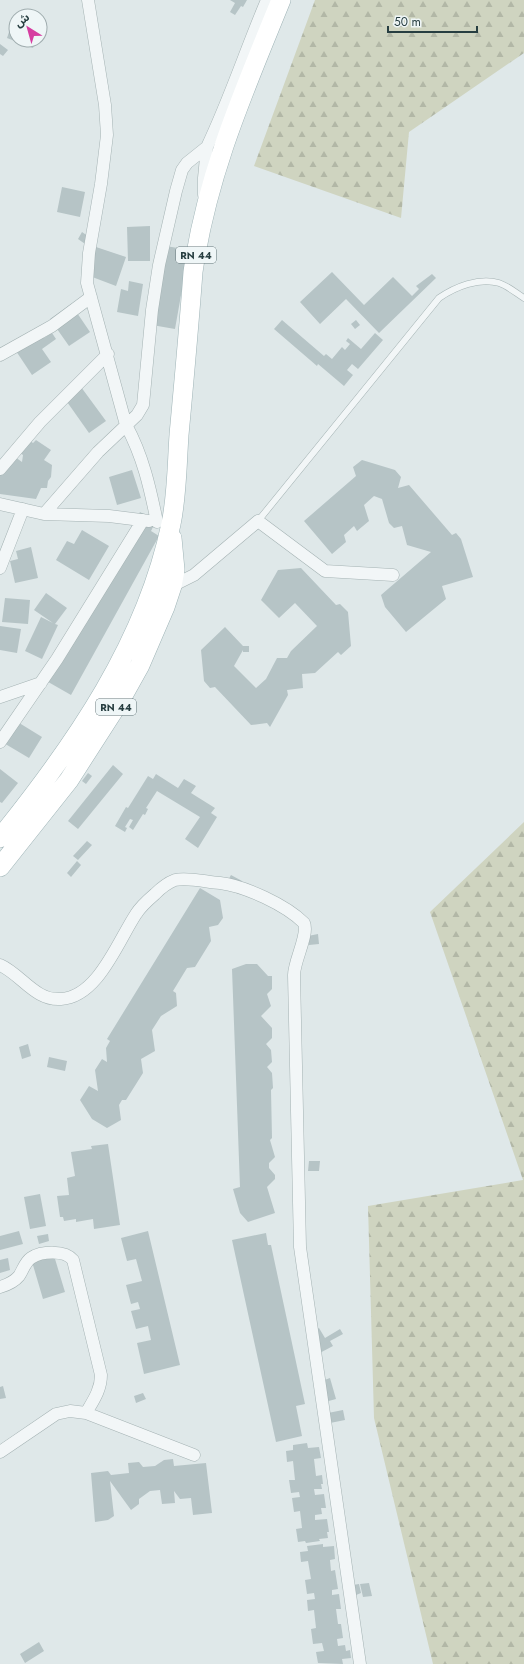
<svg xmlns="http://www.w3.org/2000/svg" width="524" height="1664" viewBox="0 0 524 1664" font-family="Jost,'Noto Sans Arabic',sans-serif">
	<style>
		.forest { fill: url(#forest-firs) }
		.building { fill: #b6c4c6 }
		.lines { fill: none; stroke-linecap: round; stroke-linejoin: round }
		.service-casing { stroke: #a4b2b3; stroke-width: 7 }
		.minor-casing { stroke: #a4b2b3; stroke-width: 13 }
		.primary-casing { stroke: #9eb3b6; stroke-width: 20 }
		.service { stroke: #f2f6f7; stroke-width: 6 }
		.minor { stroke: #f2f6f7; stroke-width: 12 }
		.primary { stroke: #fff; stroke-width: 19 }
		.labels { text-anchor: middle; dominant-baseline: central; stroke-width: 3; stroke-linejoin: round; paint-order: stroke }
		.shield { fill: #eff6f7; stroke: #637578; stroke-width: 1 }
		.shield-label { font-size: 10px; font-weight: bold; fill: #273e41 }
	</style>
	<defs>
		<pattern id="forest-firs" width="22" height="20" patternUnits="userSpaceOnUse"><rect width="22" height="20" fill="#cfd4c0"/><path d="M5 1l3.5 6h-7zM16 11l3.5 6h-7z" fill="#b2b7a6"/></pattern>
	</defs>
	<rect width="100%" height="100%" fill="#dfe8e9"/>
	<path class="forest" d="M315 0H524V53L409 132 401 218 254 166Z
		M524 822V1664H433L374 1418 368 1206 523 1180 430 912Z"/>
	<path class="building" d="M230 0H247L243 7 241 6 235 15 230 12 235 3Z
		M13 20 16 21V40H22L20 43 7 38Z
		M27 40H36L33 48 25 45Z
		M0 44 8 50 3 56 0 54Z
		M62 187 85 192 80 217 57 212Z
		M150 226V261H128L127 227Z
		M82 232 92 239 88 246 78 239Z
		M166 246 189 250 175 329 152 325Z
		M96 247 126 257 116 286 87 275Z
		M332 272 364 305 393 277 412 296 419 289 416 286 432 274 436 278 379 333 346 299 320 324 300 302Z
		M129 281 143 284 138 316 117 312 121 289 128 291Z
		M71 304 90 332 69 346 50 319Z
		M282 320 324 356 326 354 332 359 342 347 345 350 350 344 346 341 348 338 361 349 375 333 383 340 358 369 352 364 347 370 353 375 344 386 318 364 317 366 274 329Z
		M356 320 360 325 355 329 351 324Z
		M52 333 56 339 42 349 51 362 32 375 14 348 42 335 44 338Z
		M81 387 106 421 89 433 65 399Z
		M26 438 33 443 36 440 51 450 44 460 52 465 51 477 48 481 47 488H41L36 499 0 494V471L11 454 22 462 23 455 17 451Z
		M362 460 395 470 401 477 398 488 409 485 452 535 456 533 461 539 473 577 442 586 446 599 406 632 385 607 381 595 431 552 407 545 402 526 394 528 389 523 382 499 374 496 364 505 369 521 357 531 354 526 344 535 346 542 332 554 304 521 356 476 353 467Z
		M132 470 141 498 117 505 109 477Z
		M140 512 156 521 151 531 159 536 71 695 43 679Z
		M82 530 109 546 89 580 56 560 67 541 74 544Z
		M31 547 38 578 15 583 10 561 18 559 16 551Z
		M301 568 336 605 340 604 348 612 351 646 341 655 338 652 315 673 302 674 303 688 287 690 288 695 270 727 267 723 251 725 215 687 210 688 204 681 201 650 225 627 243 646H249V652H243V650L234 666 256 688 266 679 277 658H287L291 651 317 626 295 603 279 618 261 600 278 570Z
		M46 593 67 608 55 624 58 625 42 659 25 651 41 617 53 623 34 610Z
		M5 598 30 600 28 624 2 622Z
		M0 626 21 629 17 653 0 650Z
		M16 721 42 737 29 758 2 742Z
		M113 765 123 774 78 829 68 821Z
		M0 769 18 783 2 803 0 802Z
		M88 773 92 776 86 784 82 781Z
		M156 774 178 788 184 779 196 786 191 793 215 808 211 813 217 817 198 848 185 839 200 817 157 791 146 808 148 809 145 815 143 814 133 830 129 827 133 820 130 819 125 827 127 828 125 832 115 826 126 807 128 808 148 776 153 779Z
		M87 841 92 845 78 860 73 856Z
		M77 861 81 865 71 877 67 873Z
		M231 875 242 881 237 889 227 882Z
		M200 888 220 900 223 918 218 925 209 927 211 941 195 967 187 968 173 991 176 993 177 1006 161 1016 152 1030 155 1051 141 1059 143 1073 126 1100H122L119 1105 121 1120 107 1128 92 1119 80 1100 89 1086 98 1091 95 1070 102 1059 107 1062 106 1048 110 1041 107 1039Z
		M318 934 319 944 309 945 308 936Z
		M246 964H257L268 976H272V989L267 994 271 1006 261 1016 272 1028V1038L266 1044 271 1050 272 1062 267 1067 272 1073 273 1088 271 1090 272 1138 270 1140 275 1157 269 1163V1168L275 1175V1179L267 1187 275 1213 248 1222 240 1213 233 1189 240 1187 232 969Z
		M28 1044 31 1056 22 1059 19 1047Z
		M49 1057 67 1061 65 1071 47 1067Z
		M108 1144 120 1225 94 1229 93 1219 76 1222V1219L64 1221 63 1217H60L57 1196 69 1195 67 1178 75 1176 71 1152 92 1149 91 1146Z
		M309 1161H320L319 1171H308Z
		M40 1194 46 1226 30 1229 24 1197Z
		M19 1231 23 1244 0 1250V1236Z
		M148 1231 180 1365 144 1374 137 1343 151 1340 148 1326 136 1329 131 1311 140 1309 138 1302 131 1304 126 1285 142 1281 136 1259 127 1261 121 1238Z
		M266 1233 268 1245H271L305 1404 296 1406 302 1436 276 1442 232 1240Z
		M48 1234 49 1241 39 1244 37 1236Z
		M52 1249 65 1292 43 1299 30 1255Z
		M8 1258 10 1270 0 1273V1260Z
		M319 1328 325 1338 340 1329 343 1334 330 1341 333 1346 314 1356 307 1335Z
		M330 1378 336 1399 325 1402 319 1382Z
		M3 1386 6 1398 0 1399V1387Z
		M143 1393 146 1399 136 1403 134 1396Z
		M343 1410 345 1420 330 1423 328 1413Z
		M307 1443 308 1448 319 1447 321 1458 314 1459 316 1476 322 1475 323 1484H321L322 1489H314L315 1495 324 1494 326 1508H321L322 1514 315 1515V1520L327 1519 329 1532H327L328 1538 319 1539 320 1541 306 1543 305 1541 298 1542 296 1529 302 1528 300 1511 294 1512 292 1498 300 1497 299 1492 291 1493 289 1480H295L293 1461 287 1462 286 1451 293 1450V1445Z
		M173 1459 174 1466 206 1463 212 1513 193 1515 191 1498 180 1499 174 1491 175 1503 162 1504 160 1490 150 1491 139 1499V1504L131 1510 110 1481 114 1516 108 1520 95 1522 91 1473 108 1471 111 1475 129 1473 128 1463 139 1462 143 1467 155 1466 164 1460Z
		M323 1544V1547L334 1546 335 1559 330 1560 331 1571 335 1570 338 1589 332 1590V1595L339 1594 341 1609H336L338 1624H341L343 1638 337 1639 338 1646 345 1645 346 1651 350 1650 351 1658 342 1659 343 1664 318 1663 316 1652 324 1651 322 1643 313 1644 311 1629 316 1628 314 1610 308 1611 307 1600 315 1599 314 1593 307 1594 305 1580 311 1579 308 1561 301 1562 300 1552 308 1551 307 1546Z
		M369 1583 372 1596 363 1597 360 1584Z
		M359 1584 361 1593 356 1595 353 1585Z
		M39 1642 44 1651 25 1663 20 1654Z"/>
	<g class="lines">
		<g class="service-casing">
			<path id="service" d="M258 521 439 298C455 287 479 277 499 283 508 286 516 293 524 298"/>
		</g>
		<g class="minor-casing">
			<path id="minor" d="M88 0 105 105 107 135 101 184 89 253 87 283 126 425C143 456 150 488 157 522
				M207 147C230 99 246 49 267 0
				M0 355 52 326 91 297
				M0 469 40 422 108 354
				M0 504 44 514 109 516 149 521
				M44 514 98 452 137 415 143 405 152 310 159 265 176 191 182 170 187 163 207 147 204 178V195
				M0 568 23 509
				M172 586 194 575 258 521 325 571 393 575
				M0 697 41 683
				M0 742 57 659 143 520
				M0 965C22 975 35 1001 61 999 98 997 118 941 136 914 141 906 148 900 155 894 161 888 167 883 175 880 188 877 206 882 220 883 245 886 286 905 304 923 309 934 294 961 294 975L300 1247 360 1664
				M0 1287C7 1285 14 1282 19 1276 23 1270 25 1262 31 1258 42 1251 65 1250 73 1260L101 1375C101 1390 93 1401 86 1413
				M0 1452 56 1414 70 1411 86 1413 194 1455"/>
		</g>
		<g class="primary-casing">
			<path id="primary" d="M0 838C75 745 146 643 171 524 177 496 177 464 179 435 184 381 189 327 193 272 207 174 244 91 281 0
				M0 867 69 780 121 699 140 665 165 607 172 586 175 570 172 538"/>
		</g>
		<use href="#service" class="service"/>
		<use href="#minor" class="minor"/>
		<use href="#primary" class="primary"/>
	</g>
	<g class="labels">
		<g class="shield">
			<rect x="176" y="247" width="40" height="16" rx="3"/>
			<rect x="96" y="699" width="40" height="16" rx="3"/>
		</g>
		<g class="shield-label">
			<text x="196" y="255">RN 44</text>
			<text x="116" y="707">RN 44</text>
		</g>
	</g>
	<g transform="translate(28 28) rotate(323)"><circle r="19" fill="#eff6f7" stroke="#9facae"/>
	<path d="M0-3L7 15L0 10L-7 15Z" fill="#d63da1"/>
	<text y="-6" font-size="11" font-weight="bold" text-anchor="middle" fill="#273e41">ش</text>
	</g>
	<path d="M388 26v6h89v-6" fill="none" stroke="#273e41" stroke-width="2"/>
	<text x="394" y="26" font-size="12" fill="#273e41" stroke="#eff6f7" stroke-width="3" paint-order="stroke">50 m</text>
</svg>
